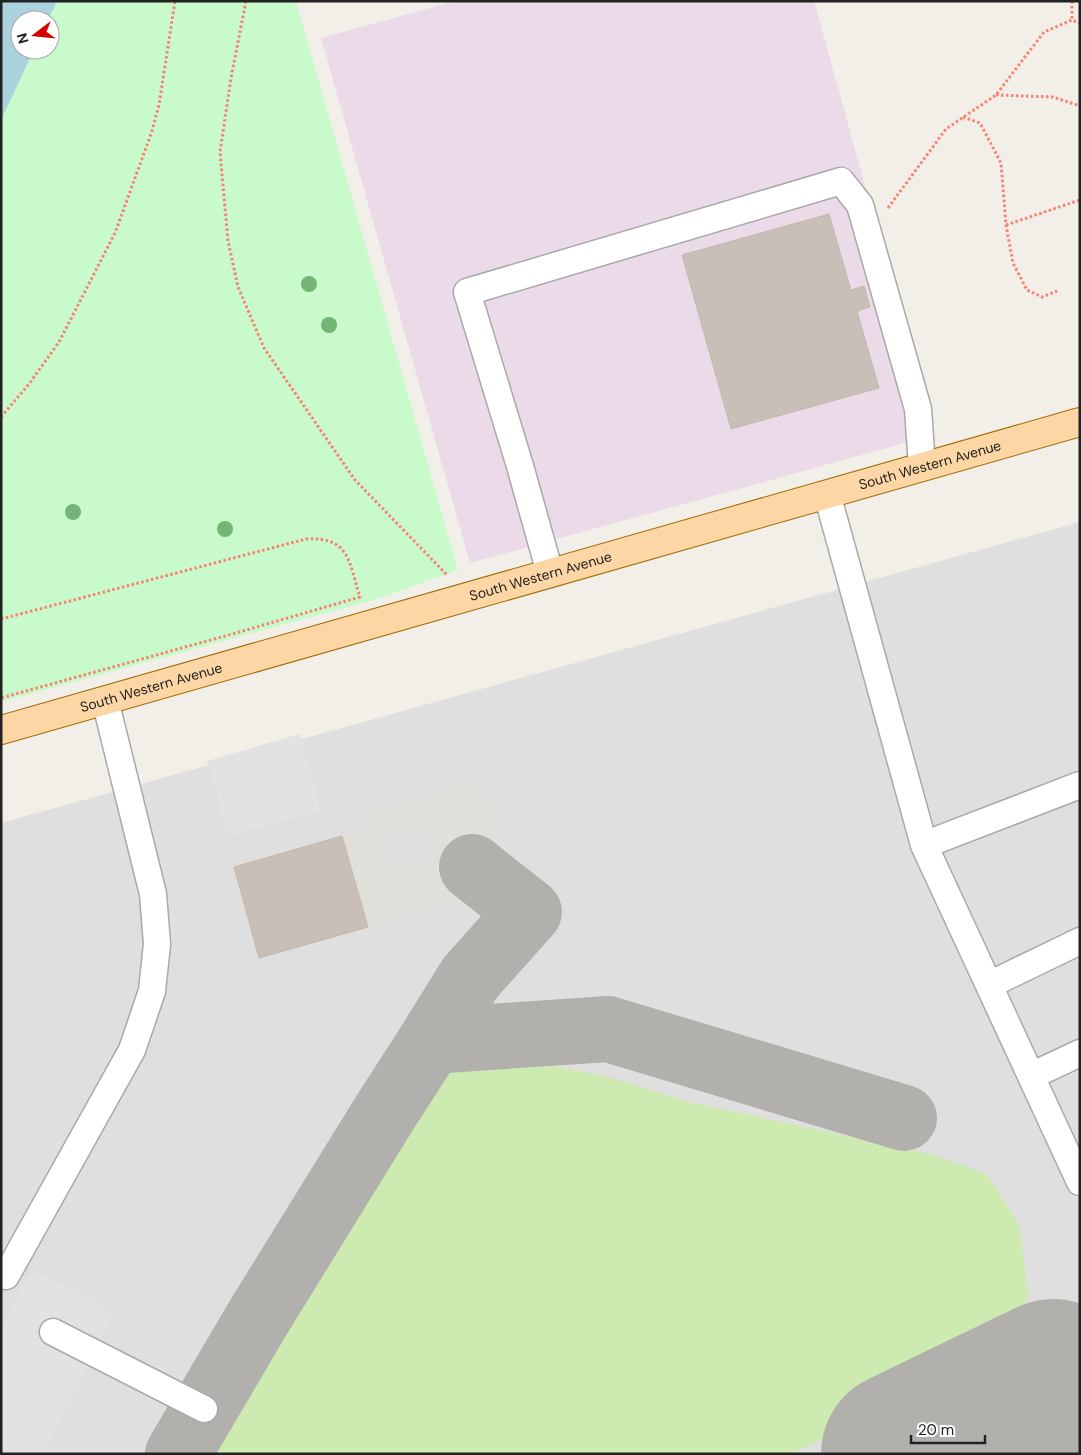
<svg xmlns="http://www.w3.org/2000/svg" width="1081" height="1455" viewBox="0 0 1081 1455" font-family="'DM Sans',sans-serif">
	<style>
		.residential { fill: #e0dfdf }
		.industrial { fill: #ebdbe8 }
		.airport { fill: #e1dfda; fill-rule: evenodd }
		.grass { fill: #cdebb0 }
		.park { fill: #c8facc; fill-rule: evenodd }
		.parking { fill: #e2e2e2 }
		.water { fill: #aad3df }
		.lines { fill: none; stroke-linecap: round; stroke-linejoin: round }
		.taxiway { stroke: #b1b0ac; stroke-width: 66 }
		.runway { stroke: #b1b0ac; stroke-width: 166 }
		.building { fill: #c7bfb8; stroke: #c4b6ab }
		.minor-casing { stroke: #a9a9a9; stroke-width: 29 }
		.major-casing { stroke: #a06b00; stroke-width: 30 }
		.path { stroke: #fa8072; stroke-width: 3; stroke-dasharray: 2.5 2.5; stroke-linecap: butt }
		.minor { stroke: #fff; stroke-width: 26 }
		.major { stroke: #fcd6a4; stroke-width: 28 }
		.tree { fill: #74b475 }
		.labels { text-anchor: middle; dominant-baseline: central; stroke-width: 4; stroke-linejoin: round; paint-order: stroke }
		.street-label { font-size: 14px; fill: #222; stroke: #fff }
	</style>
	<rect width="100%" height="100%" fill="#f2efe9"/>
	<path class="residential" d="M1080 522V1454H1V823Z"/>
	<path class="industrial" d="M455 1H814L934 435 470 563 321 38Z"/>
	<path class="airport" d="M481 782 495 833 472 867 454 899 368 927 342 836 366 829 362 817ZM409 825 416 828 422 832 426 838 429 845 428 853 426 860 421 866 415 870 407 872 399 871 392 868 386 862 383 855 382 847 384 840 388 833 394 828 401 826Z"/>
	<path class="grass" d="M469 1049 609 1077 685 1101 930 1154 987 1174 1020 1226 1028 1296 1007 1354 790 1454H212L235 1399 440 1064Z"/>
	<path class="park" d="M1 1H296L458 570 374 600 1 702ZM20 20H50V50H20Z"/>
	<path class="parking" d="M300 734 321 810 228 836 207 761Z
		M32 1270 114 1313 72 1400 44 1454H1V1330Z"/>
	<path class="water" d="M1 1H57L48 20H20V50H34L1 120Z"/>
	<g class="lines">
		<path class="taxiway" d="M431 1041 608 1029 904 1118
			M178 1454 258 1318 384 1114 431 1041 470 978 529 912 472 867"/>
		<path class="runway" d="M904 1454 1053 1382"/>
	</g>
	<path class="building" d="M829 214 851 290 864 286 870 307 857 311 879 388 731 429 682 255Z
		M342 836 368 927 259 958 234 867Z"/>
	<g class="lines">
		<g class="minor-casing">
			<path id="minor" d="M827 494 924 845 1080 1182
				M550 573 520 466 467 292 841 181 860 205 918 409 922 467
				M924 845 1080 785
				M989 985 1080 941
				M1031 1076 1080 1053
				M6 1276 132 1050 152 991 157 944 153 894 105 700
				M53 1332 204 1409"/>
		</g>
		<g class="major-casing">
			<g id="major">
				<path id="s1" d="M1 730 1080 422"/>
			</g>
		</g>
		<path class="path" d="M246 1 231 78 220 152 228 241 238 287 264 348 355 480 448 576
			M1072 1V20
			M996 95 1053 97 1080 106
			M963 117 980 123 1001 163 1006 225 1013 263 1027 290 1042 297 1057 291
			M888 208 946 129 996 95 1044 32 1072 20 1080 23
			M1006 225 1080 200
			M1 417 29 384 59 342 115 233 151 134 159 105 175 1
			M1 619 306 539C350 536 349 563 360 597L236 633 1 698"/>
		<use href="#minor" class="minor"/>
		<use href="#major" class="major"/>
	</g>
	<g class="tree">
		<circle cx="309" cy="284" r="8"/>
		<circle cx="329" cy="325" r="8"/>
		<circle cx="73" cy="512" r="8"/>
		<circle cx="225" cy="529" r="8"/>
	</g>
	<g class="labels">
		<g class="street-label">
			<text stroke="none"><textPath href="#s1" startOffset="966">South Western Avenue</textPath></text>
			<text stroke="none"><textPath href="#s1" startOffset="561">South Western Avenue</textPath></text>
			<text stroke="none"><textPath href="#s1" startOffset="156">South Western Avenue</textPath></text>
		</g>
	</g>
	<rect width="1081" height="1455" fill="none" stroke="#222222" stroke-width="5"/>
	<g transform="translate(35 35) rotate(254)"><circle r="24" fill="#ffffff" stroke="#a7a7a7"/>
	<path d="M0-4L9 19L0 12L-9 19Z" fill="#d40000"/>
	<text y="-8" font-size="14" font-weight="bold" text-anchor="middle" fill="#222222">N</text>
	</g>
	<path d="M911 1435v8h74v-8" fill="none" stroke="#222222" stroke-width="2.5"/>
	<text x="918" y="1435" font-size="15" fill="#222222" stroke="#ffffff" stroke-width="4" paint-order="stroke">20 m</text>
</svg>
